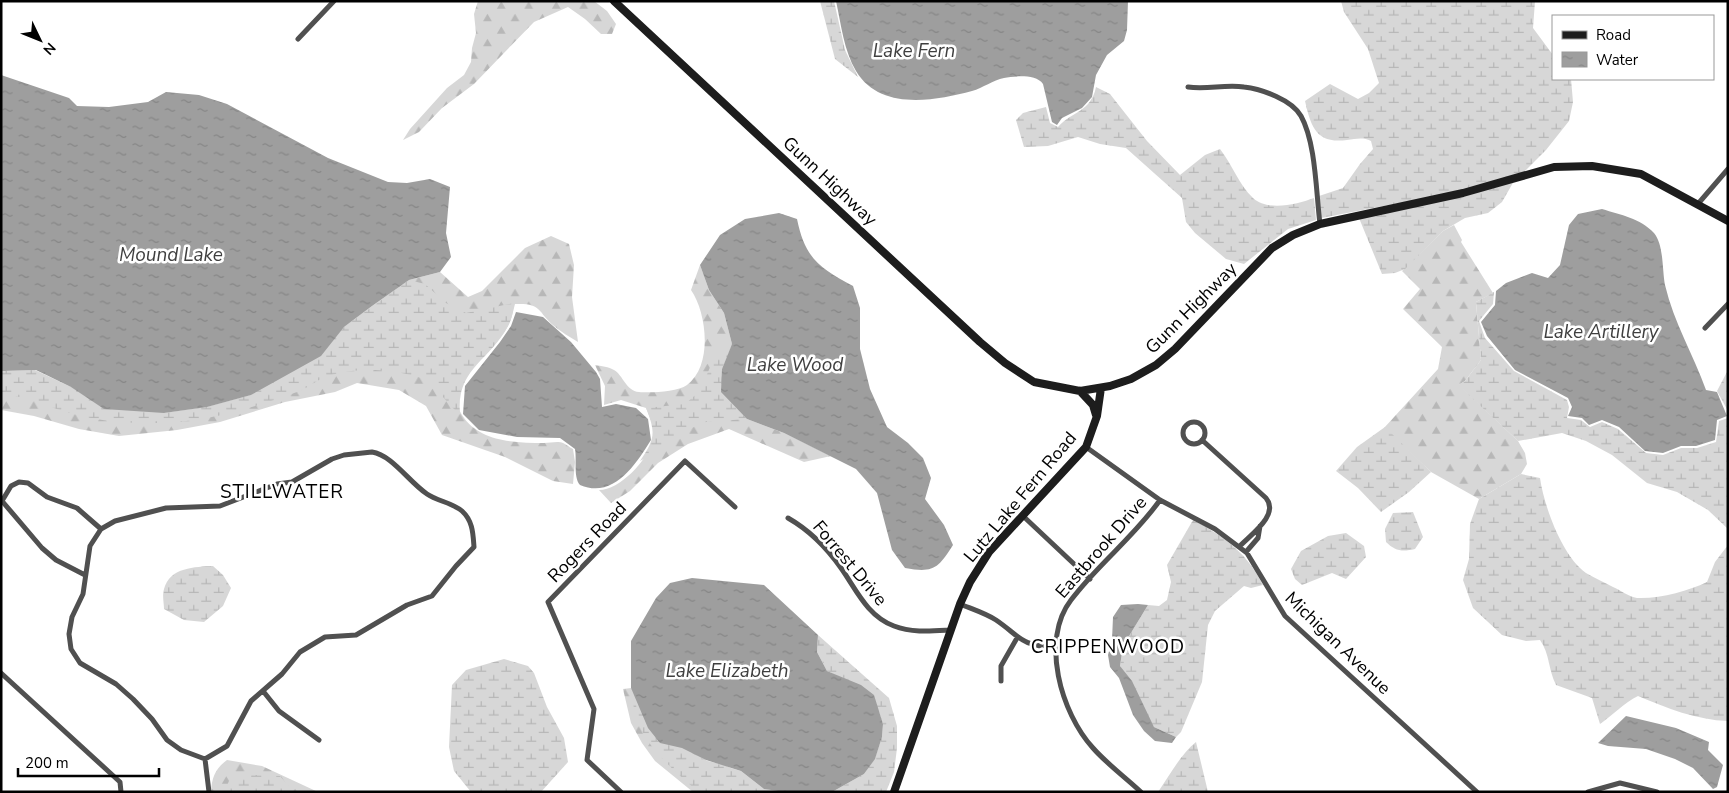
<svg xmlns="http://www.w3.org/2000/svg" width="1729" height="793" viewBox="0 0 1729 793" font-family="'Nunito Sans',sans-serif">
	<style>
		.forest { fill: url(#forest-firs) }
		.wetland { fill: url(#wetland-marsh) }
		.water { fill: url(#water-ripples) }
		.lines { fill: none; stroke-linecap: round; stroke-linejoin: round }
		.minor { stroke: #505050; stroke-width: 5 }
		.secondary { stroke: #1d1d1d; stroke-width: 8 }
		.labels { text-anchor: middle; dominant-baseline: central; stroke-width: 5; stroke-linejoin: round; paint-order: stroke }
		.street-label { font-size: 18px; fill: #000; stroke: #fff }
		.water-label { font-size: 19px; font-style: italic; fill: #3f3f3f; stroke: #fff }
		.neighbourhood-label { font-size: 19px; letter-spacing: 1px; fill: #000; stroke: #fff }
	</style>
	<defs>
		<pattern id="forest-firs" width="22" height="20" patternUnits="userSpaceOnUse" patternTransform="scale(1.25)"><rect width="22" height="20" fill="#d7d7d7"/><path d="M5 1l3.5 6h-7zM16 11l3.5 6h-7z" fill="#b7b7b7"/></pattern>
		<pattern id="wetland-marsh" width="20" height="14" patternUnits="userSpaceOnUse" patternTransform="scale(1.25)"><rect width="20" height="14" fill="#d7d7d7"/><path d="M1 5h8M5 5V1M11 12h8M15 12V8" fill="none" stroke="#b7b7b7"/></pattern>
		<pattern id="water-ripples" width="26" height="14" patternUnits="userSpaceOnUse" patternTransform="scale(1.25)"><rect width="26" height="14" fill="#9e9e9e"/><path d="M2 4q2-2 4 0t4 0M15 11q2-2 4 0t4 0" fill="none" stroke="#868686"/></pattern>
	</defs>
	<rect width="100%" height="100%" fill="#fff"/>
	<path class="forest" d="M478 1H594L607 11 616 24 612 34H601L585 19 568 7 534 22 474 84 442 108 419 132 403 140 410 129 447 88 464 75 471 62 472 48 476 33 474 14Z
		M1454 225 1462 240 1461 242 1493 293 1476 302 1481 360 1465 381 1459 385 1518 441 1525 453 1527 464 1521 474 1479 499 1431 472 1384 428 1438 369 1442 347 1403 309 1420 289 1402 271 1443 231Z
		M551 236 569 244 574 265 572 297 578 342C570 337 561 332 554 326 537 311 542 303 515 304 513 311 512 319 508 326 496 349 443 385 462 415 479 442 515 443 544 443 550 443 558 441 563 443 566 444 570 448 573 449L575 462 573 484 553 481 505 457 442 435 426 406 399 390 357 383 335 392 285 402 220 422 177 430 119 436 79 429 34 416 1 410V371L71 387 164 413 207 407 251 395 286 377 321 356 344 327 372 306 409 280 440 272 468 297 482 291 525 248Z
		M700 265 709 290 724 313 732 344 722 369 747 419 784 433 831 456 804 462 729 429 688 444 658 463 630 491 611 503 599 490C620 490 646 461 653 442 657 431 650 418 646 408L621 400 604 405 605 386 595 365C601 366 609 367 614 370 623 375 626 391 639 392 651 393 677 392 687 385 713 366 707 313 691 290Z
		M631 688 639 705 707 761 725 765 764 789 785 792H693L655 761 642 743 631 723 623 689Z
		M227 760 262 766 318 792H211C212 777 215 769 227 760Z"/>
	<path class="wetland" d="M820 1H834L845 50 858 77 835 59Z
		M1341 1H1535L1533 28 1553 55V79H1571L1573 102 1569 121 1546 150 1522 174 1462 191 1321 218 1319 196 1343 188 1360 164 1373 149 1371 141C1363 137 1356 139 1347 140 1316 144 1311 127 1305 101L1330 84 1358 99 1369 93 1379 83 1368 49 1344 12Z
		M1096 87 1110 94 1147 141 1180 175 1205 155 1220 149C1232 164 1239 185 1253 198 1268 212 1298 204 1314 198L1316 220 1288 229 1244 264 1226 259 1195 233 1186 222 1182 198 1126 148 1100 144 1078 137 1048 146 1024 147 1016 120 1023 113 1046 107 1050 123 1058 127C1072 111 1091 112 1096 87Z
		M1514 181 1502 202 1488 213 1465 218 1443 231 1405 269 1395 273 1382 274 1359 218Z
		M409 280 425 284 446 303 466 313 514 303C513 311 512 319 508 326 490 361 456 368 460 414 444 402 435 381 414 376 388 368 345 367 321 379 313 383 306 389 297 392 250 409 200 424 149 423 120 423 91 420 63 411 40 404 27 394 1 396V371L35 370 71 387 165 413 207 407 251 395Z
		M1494 292 1493 304 1479 321 1485 338 1514 371 1567 400 1569 407 1567 418 1581 420 1590 427 1602 422 1618 429 1646 453 1663 455 1681 448H1697L1716 442 1719 421 1728 418V529L1708 510 1677 492 1647 483 1612 455 1586 441 1562 433 1518 441 1458 385 1465 381 1481 360 1476 302Z
		M732 344 722 369 721 392 747 419 706 422 679 433 664 448 640 461C655 439 656 433 646 408L685 404 700 391 716 353Z
		M1728 370V411L1717 391Z
		M1385 427 1431 472 1409 492 1381 512 1358 488 1336 471 1357 447Z
		M1521 474 1540 478C1544 506 1562 556 1586 573 1594 578 1604 582 1613 587 1620 590 1629 597 1637 598 1660 599 1688 591 1707 582L1715 562 1728 545V721C1696 720 1667 708 1638 696 1624 703 1613 715 1600 724L1592 698 1556 685C1548 669 1550 654 1540 640L1526 641 1502 635 1473 608 1463 580 1469 559 1470 524 1479 499Z
		M1413 512 1423 537 1415 549C1402 552 1395 551 1386 542L1385 529 1393 513Z
		M1193 520C1224 536 1247 553 1263 585L1251 588 1244 586 1215 611 1208 625 1202 682 1181 732 1176 737 1154 727 1120 666 1123 646 1148 605 1159 606 1167 600 1171 582 1167 565Z
		M1346 533 1364 546 1366 557 1346 579 1332 573 1302 585 1295 579 1291 569 1301 551 1328 536Z
		M213 566 223 575 231 588 223 606 204 622 184 620 164 609C164 603 162 595 164 589 170 567 195 567 213 566Z
		M818 635 889 698 897 726V748L894 772 886 792H832L864 774 875 758 882 737 883 724 879 712 842 678 827 671 817 652Z
		M504 659 528 666 534 673 547 707 564 738 568 762 541 792H471L454 771 449 747 452 685 466 670Z
		M631 688 660 743 682 748 707 761 741 771 764 789 785 792H698C662 759 635 740 631 688Z
		M1196 742 1208 792H1158C1170 775 1180 755 1196 742Z
		M252 775 280 776 294 792H224L229 781Z"/>
	<path class="water" d="M836 1H1128L1127 30 1124 41 1107 55 1096 75 1092 97 1082 108 1062 118 1057 125 1052 122 1043 84C1036 74 1015 76 1004 78 993 80 983 88 972 91 934 101 880 111 856 71 844 51 841 24 836 1Z
		M1 75 69 98 77 106 109 107 148 102 166 92 199 95 227 104 328 158 388 182 407 183 430 179 450 187 446 233 451 257 440 272 409 280 372 306 344 327 321 356 251 395 207 407 164 413 104 409 71 387 36 370 1 371Z
		M1602 209C1621 215 1640 218 1654 233 1664 245 1662 270 1665 285 1674 323 1693 354 1706 390L1717 392 1727 416 1717 420 1715 440 1696 446H1681L1663 453 1645 451 1619 427 1602 420 1589 425 1582 418 1568 416 1572 407 1568 398 1515 370 1487 336 1481 322 1495 305 1496 291 1506 283 1532 273 1548 278 1560 265 1569 225 1578 214Z
		M779 213 797 219C805 258 819 268 853 286L860 308V349L870 389 887 427 908 443 923 458 931 478 925 499 944 525 953 545C938 569 933 573 905 568L892 550 877 493 856 469 784 433 747 419 721 392 722 369 732 344 724 313 709 290 700 265 720 235 745 219Z
		M516 312 543 317 571 342 596 372 600 379 602 407 616 404 636 408 648 419 651 440C635 466 613 499 580 485 573 477 577 459 575 449L560 438 517 437 479 430 463 414 465 386 500 342 511 326Z
		M692 578 764 585 818 635 817 652 827 671 861 685 874 695 883 724 882 737 875 759 864 774 832 792H785L764 789 741 771 706 760 682 748 660 743 648 728 631 688V641L656 598 670 583Z
		M1138 604 1148 605 1123 646 1120 666 1132 681 1154 727 1176 737 1172 743 1155 741 1144 731 1133 715 1119 678 1110 667 1108 655 1112 640 1113 617 1121 605Z
		M1626 716 1676 728 1709 742 1708 750 1723 765 1717 787 1713 789 1693 768 1675 759 1646 749 1608 746 1598 743Z"/>
	<g class="lines">
		<path class="minor" d="M298 39 334 1
			M1188 87C1207 90 1225 84 1244 87 1262 89 1292 100 1301 116 1316 143 1316 193 1320 224
			M1697 205 1728 169
			M1705 328 1728 304
			M1183 433a11 11 0 1 1 22 0a11 11 0 1 1-22 0Z
			M1202 440 1266 498C1280 515 1250 535 1239 547
			M1086 447 1160 500 1215 529 1247 553 1285 616 1477 792
			M372 452C392 455 409 482 427 494 437 501 453 503 462 511 473 521 473 534 474 547L456 566 432 596 407 605 356 635 325 637 300 652 282 674 251 701 227 746 205 759 181 750 167 740 152 719 133 699 116 684 80 663 71 649 69 634 72 617 83 594 90 546 101 529 115 521 166 508 220 506 277 484 292 482 332 459 344 455Z
			M1023 516 1090 579
			M788 518C809 530 827 548 841 568 856 589 867 616 894 626 912 633 932 631 951 630
			M1246 552 1258 538 1260 526
			M85 575 56 560 42 548 2 501 11 486 19 482 28 483 47 497 77 508 101 529
			M960 604C972 609 985 613 996 620 1021 637 1020 646 1055 647
			M1 673 120 782 121 792
			M1001 681V666L1017 638
			M263 691 279 711 319 740
			M205 759 209 792
			M621 792 587 760 594 709 548 602 685 461 735 507
			M1141 792C1125 777 1107 764 1093 748 1061 713 1040 640 1071 600 1098 564 1134 537 1160 500
			M1588 792 1620 783 1657 792"/>
		<path class="secondary" d="M614 1 980 342 1005 363 1034 382 1080 391 1110 386 1131 379 1156 365 1175 349 1272 248 1293 235 1320 224 1463 193 1554 167 1592 166 1641 174 1728 221
			M1080 391 1093 405 1096 415
			M894 792 960 604 970 582 989 552 1086 447 1097 416 1101 388"/>
	</g>
	<g class="labels">
		<g class="street-label">
			<text transform="translate(830 181) rotate(43)">Gunn Highway</text>
			<text transform="translate(1191 308) rotate(-45)">Gunn Highway</text>
			<text transform="translate(1020 497) rotate(-50)">Lutz Lake Fern Road</text>
			<text transform="translate(587 542) rotate(-46)">Rogers Road</text>
			<text transform="translate(1101 547) rotate(-49)">Eastbrook Drive</text>
			<text transform="translate(850 563) rotate(50)">Forrest Drive</text>
			<text transform="translate(1338 643) rotate(44)">Michigan Avenue</text>
		</g>
		<g class="water-label">
			<text x="914" y="51">Lake Fern</text>
			<text x="171" y="255">Mound Lake</text>
			<text x="1601" y="332">Lake Artillery</text>
			<text x="795" y="365">Lake Wood</text>
			<text x="727" y="671">Lake Elizabeth</text>
		</g>
		<g class="neighbourhood-label">
			<text x="282" y="492">STILLWATER</text>
			<text x="1108" y="647">CRIPPENWOOD</text>
		</g>
	</g>
	<rect width="1729" height="793" fill="none" stroke="#000000" stroke-width="5"/>
	<rect x="1552" y="15" width="162" height="65" fill="#ffffff" stroke="#999999"/>
	<rect x="1562" y="31" width="25" height="8" fill="#1d1d1d" stroke="#999999"/>
	<text x="1596" y="40" font-size="15" fill="#000000">Road</text>
	<rect x="1562" y="52" width="25" height="15" fill="url(#water-ripples)" stroke="#999999"/>
	<text x="1596" y="65" font-size="15" fill="#000000">Water</text>
	<g transform="translate(40 40) rotate(133)" stroke="#ffffff" stroke-width="4" paint-order="stroke">
	<path d="M0-4L9 19L0 12L-9 19Z" fill="#000000"/>
	<text y="-8" font-size="14" font-weight="bold" text-anchor="middle" fill="#000000">N</text>
	</g>
	<path d="M18 768v8h141v-8" fill="none" stroke="#000000" stroke-width="2.5"/>
	<text x="25" y="768" font-size="15" fill="#000000" stroke="#ffffff" stroke-width="4" paint-order="stroke">200 m</text>
</svg>
